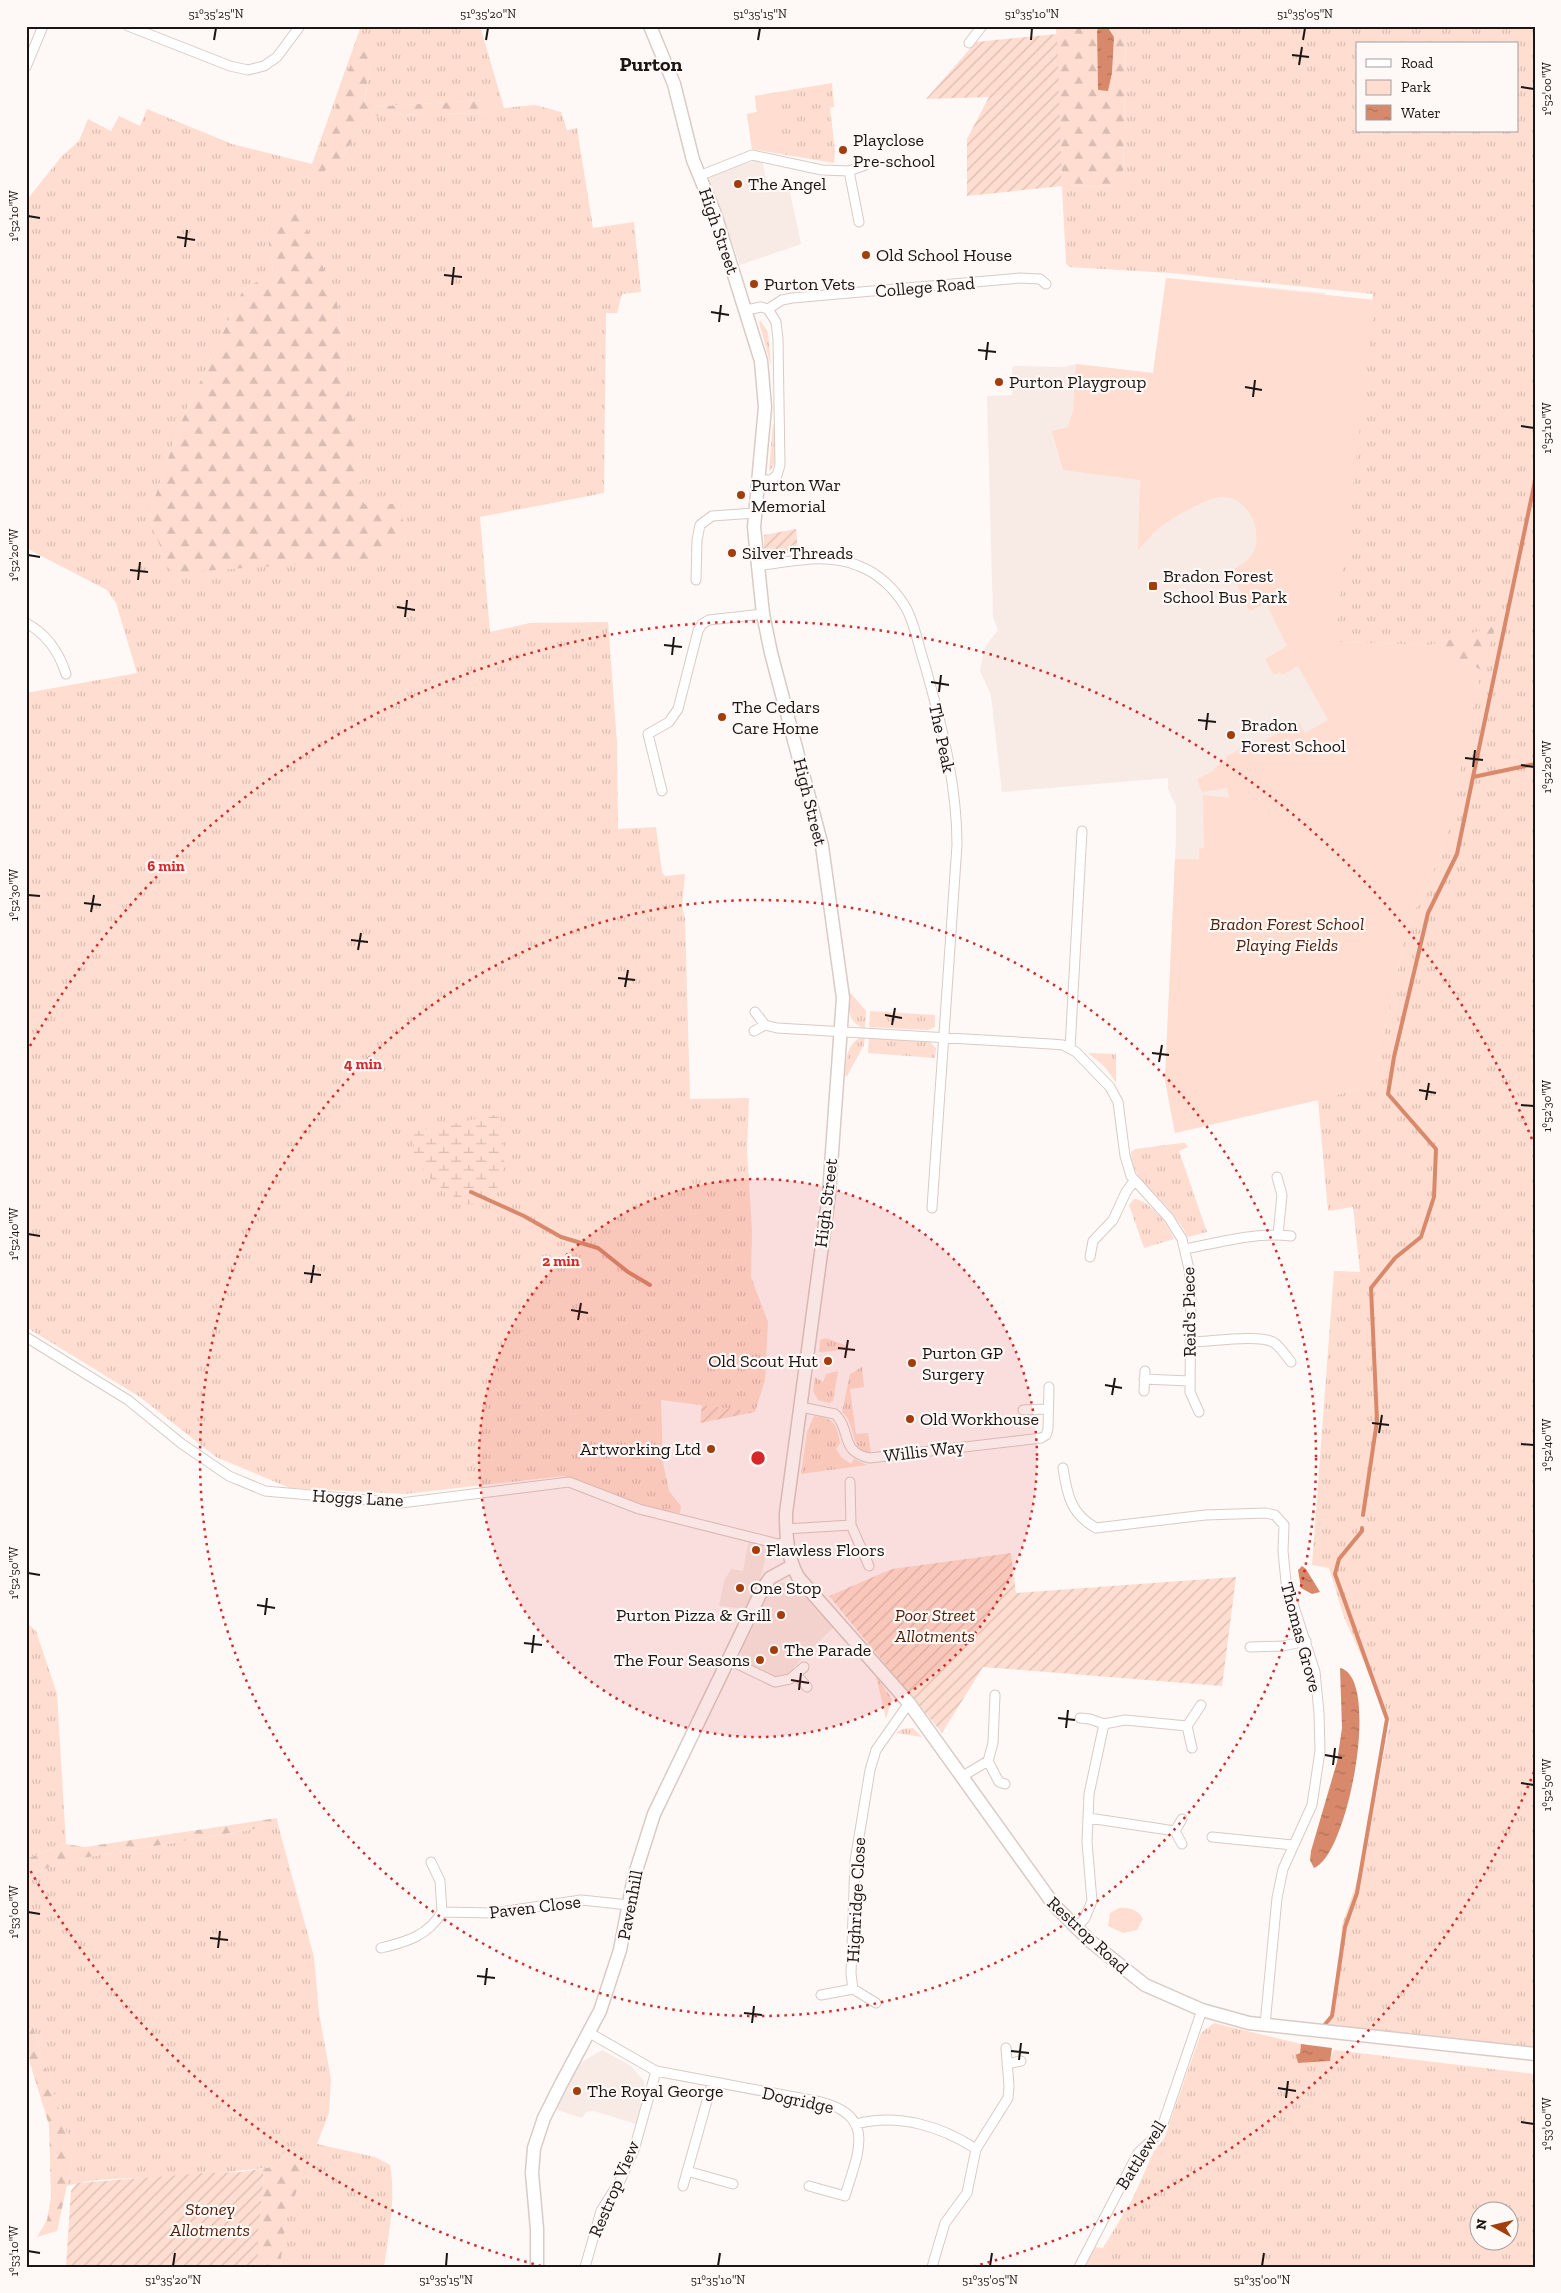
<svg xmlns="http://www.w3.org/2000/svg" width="1561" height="2293" viewBox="0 0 1561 2293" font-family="'Zilla Slab',serif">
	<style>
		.built { fill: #f8eae5 }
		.grass { fill: url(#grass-tufts); fill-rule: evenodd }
		.forest { fill: url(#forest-firs) }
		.wetland { fill: url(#wetland-marsh) }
		.park { fill: #ffddd0 }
		.garden { fill: url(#garden-furrows) }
		.water { fill: url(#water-ripples) }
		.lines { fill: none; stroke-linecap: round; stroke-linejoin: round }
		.stream { stroke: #d8896b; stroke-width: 4 }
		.street-casing { stroke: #d9cbc5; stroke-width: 11 }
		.secondary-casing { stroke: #d9cbc5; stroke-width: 15 }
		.street { stroke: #fff; stroke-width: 9 }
		.secondary { stroke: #fff; stroke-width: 12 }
		.ticks { fill: none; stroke: #1b1614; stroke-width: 2 }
		.ring { fill: none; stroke: #d62828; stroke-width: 2.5; stroke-dasharray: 2.5 5 }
		.poi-dot { fill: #a23d0c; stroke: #fef8f6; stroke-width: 2 }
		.labels { text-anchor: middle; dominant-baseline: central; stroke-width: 4.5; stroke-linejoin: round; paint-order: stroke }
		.poi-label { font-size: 18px; fill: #1b1614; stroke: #fef8f6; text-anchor: start }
		.street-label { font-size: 18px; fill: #1b1614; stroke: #fef8f6 }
		.park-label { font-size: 18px; font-style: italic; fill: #4f1d07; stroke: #fef8f6 }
		.quarter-label { font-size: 20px; font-weight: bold; fill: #1b1614; stroke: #fef8f6 }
		.centre { fill: #d62828; stroke: #fef8f6; stroke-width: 2.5 }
		.ring-label { font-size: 15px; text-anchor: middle; font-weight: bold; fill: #d62828; stroke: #fef8f6; stroke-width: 4.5; stroke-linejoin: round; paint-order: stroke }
		.neatline { fill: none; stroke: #1b1614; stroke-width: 2 }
		.ticks-label { font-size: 12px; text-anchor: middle; fill: #1b1614 }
	</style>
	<defs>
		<pattern id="grass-tufts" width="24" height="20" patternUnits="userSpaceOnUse" patternTransform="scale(1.25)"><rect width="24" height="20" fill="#ffddd0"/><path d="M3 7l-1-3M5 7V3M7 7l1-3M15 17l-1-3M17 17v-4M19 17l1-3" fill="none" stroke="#dabdb2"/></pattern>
		<pattern id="forest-firs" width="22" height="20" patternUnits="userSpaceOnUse" patternTransform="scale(1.25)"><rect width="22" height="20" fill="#ffddd0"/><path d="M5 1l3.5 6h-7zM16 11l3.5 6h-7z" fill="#dabdb2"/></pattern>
		<pattern id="wetland-marsh" width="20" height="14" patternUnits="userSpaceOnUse" patternTransform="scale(1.25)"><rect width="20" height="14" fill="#ffddd0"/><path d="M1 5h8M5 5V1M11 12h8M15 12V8" fill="none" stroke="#dabdb2"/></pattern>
		<pattern id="garden-furrows" width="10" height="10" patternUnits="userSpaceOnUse" patternTransform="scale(1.25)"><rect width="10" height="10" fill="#ffddd0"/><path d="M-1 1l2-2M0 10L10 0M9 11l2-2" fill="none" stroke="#dabdb2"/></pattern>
		<pattern id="water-ripples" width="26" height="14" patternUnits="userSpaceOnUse" patternTransform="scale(1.25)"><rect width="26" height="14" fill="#d8896b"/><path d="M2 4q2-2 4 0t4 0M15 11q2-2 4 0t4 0" fill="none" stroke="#ae6f57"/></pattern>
	</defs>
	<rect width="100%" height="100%" fill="#fef8f6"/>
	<path class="built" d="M762 159 767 186 788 183 801 244 740 265 718 202 707 179 724 170Z
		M1166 278 1325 293 1339 642 1431 645 1481 670 1453 808 1318 1100 1175 1133 1165 1080 1176 839V806L1168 789V778L1002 792 991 695 980 671 985 647 998 630 993 617 987 396 1012 395V368L1014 366 1064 367 1076 364 1153 373Z
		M749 1539 769 1544 759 1584 745 1609 719 1606 724 1581 731 1569 743 1571Z
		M780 1583H792L799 1587 834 1627 802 1658 787 1676 777 1677 752 1667 743 1661 741 1653 737 1652 767 1591Z
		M602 2050 631 2066 644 2081 645 2087 636 2124 594 2111 586 2112 582 2118 554 2109 577 2065Z"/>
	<path class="grass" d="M361 26H480L504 108 535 105 561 112 567 130 577 128 593 228 634 222 641 292 622 294 617 313H606L604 493 480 517 490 632 530 623 608 622 617 743 618 829 656 827 662 872 665 876 685 874 682 907 685 918 690 1099 749 1098 747 1151 752 1231 751 1277 768 1322 765 1380 755 1412 661 1400 663 1463 669 1491 681 1506 680 1513 650 1509 564 1476 405 1494 290 1488 216 1457 140 1397 26 1327V693L137 673 116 603 107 590 26 548V201L62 156 79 141 88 119 111 131 119 116 140 126 147 109 232 144 312 164ZM357 49 371 63 364 103 372 107 482 100 492 113 380 115 362 123 343 157 314 172ZM266 224 337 301 364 505 148 518 178 429 243 290 273 272Z
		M1126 26H1535V2047L1323 2026 1334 2017 1342 1925 1364 1861 1390 1721 1344 1617 1329 1568 1312 1565 1334 1271 1360 1272 1353 1207 1328 1211 1318 1100 1364 1087 1373 1080 1405 937 1414 912 1444 848 1481 670 1495 627 1431 645 1339 642 1337 622 1373 294 1171 273 1069 267 1066 263 1062 186 1123 187ZM1357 44H1517V131H1357Z
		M832 83 834 107 830 108 835 151 834 163 752 149 747 114 757 112 755 96Z
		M760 320 768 332 771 366 759 322Z
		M773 423C776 437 780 462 769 471Z
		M849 991 866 1011 865 1028C846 1024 849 1006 849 991Z
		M870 1011 935 1015V1027L928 1030 869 1027Z
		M865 1036 864 1045 847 1076H845C846 1060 846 1041 865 1036Z
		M869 1036 929 1041 936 1048 935 1058 868 1053Z
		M1088 1053 1116 1054V1082L1104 1066Z
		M1182 1143H1185L1188 1147 1179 1151 1207 1232 1188 1237C1182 1226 1175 1216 1167 1207 1152 1191 1131 1177 1131 1152L1135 1149Z
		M1134 1199C1150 1200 1169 1225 1174 1239L1144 1248 1129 1205Z
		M826 1338 850 1347 834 1351 819 1352 820 1340Z
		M862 1367 864 1387 850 1389 856 1434 868 1433 871 1452C848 1452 858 1425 842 1412L850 1374Z
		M838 1371 833 1401 829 1403 818 1400 813 1391 815 1377 823 1382 826 1374Z
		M814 1416C834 1418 837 1424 840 1443L836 1449 842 1458 851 1464 854 1459 867 1465 801 1474 807 1432Z
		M26 1622 36 1631 57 1694 66 1844 26 1859Z
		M876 1676 892 1699 886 1719Z
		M913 1728 922 1737 896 1733 902 1729Z
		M278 1825 314 1957 319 2013 331 2079 329 2113 317 2144 375 2157 390 2165C396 2198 389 2234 384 2267H280L287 2213 291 2203 278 2166C234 2173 189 2175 143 2178 118 2179 91 2178 67 2186L72 2162 70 2144 26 2005V1875L71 1860Z
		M1214 2023 1301 2044 1298 2063 1329 2061 1334 2050 1535 2074V2267H1084L1093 2247 1103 2248 1133 2198 1154 2151 1164 2139 1201 2033ZM1478 2210H1508V2240H1478Z"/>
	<path class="forest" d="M1056 26H1099L1097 31 1098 89 1108 91 1112 73 1114 37 1107 26H1126L1123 187 1062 186Z
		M356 49 371 50V63L364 102 372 107 482 100 493 103 497 111 492 113 380 115 362 123 343 157 323 172H314Z
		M298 207 337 301 364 504H400L405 532 377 559 172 573 148 518 178 429 243 290 273 272 266 224Z
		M1496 626 1481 670 1431 645Z
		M277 1818 278 1825 71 1860 26 1875V1859L66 1844 85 1847Z
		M26 2005 70 2144 72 2162 57 2231 37 2237 47 2220 51 2197 49 2125 26 2050Z
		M291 2164 301 2165 304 2169 302 2179 287 2213 280 2267H258V2235L264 2175 259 2169Z"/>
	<path class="wetland" d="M500 1114C504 1149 513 1180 482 1205L464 1204 433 1182 414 1159V1132Z"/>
	<path class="park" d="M777 93 784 150 782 154 752 149 747 114 757 112 755 96Z
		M1166 278 1375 300 1337 622 1339 642 1431 645 1481 670 1444 848 1414 912 1405 937 1373 1080 1364 1087 1318 1100 1175 1133 1165 1080 1175 859H1199V849L1204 848 1203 795 1229 798 1227 788 1202 792 1197 779 1215 770 1214 768 1226 761V757L1250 743 1253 747 1298 722 1305 733 1328 720 1298 666 1282 675 1280 672 1274 675 1265 659 1287 646 1266 603 1250 611 1230 571C1238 566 1247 563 1252 555 1265 534 1249 496 1222 497 1209 497 1177 515 1166 523 1155 530 1147 541 1138 550L1140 480 1063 470 1052 431 1068 427 1073 411 1076 364 1153 373Z
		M1119 1908C1129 1907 1139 1910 1143 1919L1137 1930 1123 1933 1108 1926 1110 1913Z"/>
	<path class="garden" d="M1057 34 1062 186 967 196V139L989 97 926 99 976 42Z
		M796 529 798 552 769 555 764 548V535Z
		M702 1405 755 1412 700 1423Z
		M1011 1553 1016 1593 1236 1577 1222 1686 983 1667 942 1733 829 1596 892 1569Z
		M259 2169 264 2175 258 2235V2267H66L71 2191 77 2183 206 2173 242 2172Z"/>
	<path class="water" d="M1099 26H1107L1114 37 1112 73 1108 91 1098 90 1097 31Z
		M1302 1566 1306 1569 1320 1592 1312 1594 1301 1588 1298 1570Z
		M1340 1668C1382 1677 1348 1856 1314 1868L1310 1860 1311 1851 1337 1762 1342 1728Z
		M1301 2044 1332 2048 1330 2061 1298 2063 1296 2055 1300 2053Z"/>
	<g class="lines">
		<path class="stream" d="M1535 481 1473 777 1535 764
			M471 1192 524 1216 561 1237 598 1248 628 1272 650 1285
			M1363 1515 1377 1421 1371 1288 1395 1258 1421 1237 1434 1197 1436 1149 1388 1094 1394 1057 1428 913 1457 854 1473 777
			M1322 2028 1332 2016 1345 1927 1357 1893 1387 1719 1335 1574 1339 1559 1362 1531V1528"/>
		<g class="street-casing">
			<path id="street" d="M128 26 230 66 248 70 264 66 277 57 300 26
				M969 43 982 26
				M26 67 43 26
				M699 176 752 155 822 170 849 171
				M859 222 849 171 865 165
				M746 310 761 307 768 309 782 300 792 298 1020 278 1040 279 1046 284
				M758 480H771L777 475 780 465 778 339 776 322 768 309
				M757 566C791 562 826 552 859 566 878 573 896 590 906 608 915 624 918 645 924 662 941 722 957 783 957 845L932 1208
				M696 580 697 540 700 525 712 516 755 513
				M26 623C47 634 59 652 66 674
				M662 791 648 734 669 722 678 709 698 631 702 624 709 620 763 614
				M755 1012 765 1025 777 1028 1051 1044 1063 1045 1076 1052 1110 1087 1118 1102 1125 1156 1131 1176 1169 1218 1182 1239 1189 1269 1191 1288 1190 1392 1199 1412
				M754 1031 765 1025
				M1070 1048 1082 831
				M1277 1177 1282 1195 1278 1235
				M1186 1249C1221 1242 1255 1232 1291 1236
				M1090 1257 1093 1241 1113 1220 1126 1192 1134 1181
				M26 1337 128 1400 182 1444 229 1476 265 1491 401 1503 569 1482 639 1509 778 1544 786 1542
				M1190 1342C1209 1342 1258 1334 1273 1342 1280 1346 1286 1356 1291 1362
				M1144 1379 1189 1381
				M1144 1391 1145 1371
				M801 1407 835 1414C852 1430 839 1452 870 1458L1041 1438 1046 1435 1048 1429 1049 1387
				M1023 1410 1048 1409
				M1063 1468C1067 1495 1071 1514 1096 1528L1205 1515 1266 1513 1275 1515 1284 1525 1283 1551 1286 1582 1315 1672 1319 1713 1320 1751 1312 1805 1283 1869 1277 1898 1265 2025
				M851 1525 869 1566
				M786 1529 851 1525 850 1482
				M1250 1647 1283 1646 1306 1641
				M729 1660 775 1682 790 1679 804 1667
				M796 1674 807 1687
				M1080 1718 1090 1719 1104 1724
				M1192 1748 1187 1726 1201 1705
				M988 1761 999 1782 1005 1784
				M963 1776 988 1761 993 1743 995 1695
				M1089 1818 1175 1831
				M1212 1837 1293 1845
				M1182 1844 1175 1831 1182 1819
				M431 1862 440 1881 442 1912
				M1076 1928 1085 1918 1092 1901 1087 1842 1089 1794 1104 1724 1125 1720 1187 1726
				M381 1948C406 1942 428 1936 442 1912L494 1913 581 1900 629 1905
				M853 1989 876 2003
				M821 1995 853 1989 851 1974 855 1861 870 1770 876 1750 909 1703
				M1007 2064 1021 2061
				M656 2071 821 2102C878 2116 857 2155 845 2196L809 2186
				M856 2124C898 2113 941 2126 976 2149L967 2193 945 2223 932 2267
				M976 2149 1008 2098 1009 2086 1006 2048
				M687 2171 733 2184
				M683 2186 712 2083
				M585 2267 601 2211 621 2179 634 2150 656 2071 588 2032
				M1079 2267 1138 2153 1155 2137 1163 2124 1202 2010"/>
		</g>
		<g class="secondary-casing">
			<path id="secondary" d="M650 26 674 84 693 160 715 214 761 361 765 407 754 527 763 614 771 653 822 846 843 998 829 1194 786 1513C786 1537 787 1556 798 1577L909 1703 1054 1905 1090 1941 1145 1985 1202 2010 1249 2023 1535 2054
				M537 2267V2229L532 2173 534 2148 544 2118 560 2086 600 2011 620 1950 634 1877 654 1814 762 1590 770 1578 792 1566"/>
		</g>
		<use href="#street" class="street"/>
		<use href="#secondary" class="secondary"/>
	</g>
	<path class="ticks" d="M214 40 216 28M486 40 488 28M758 40 760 28M1031 40 1032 28M1303 40 1305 28M1292 55 1309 57M1299 65 1302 47M1521 87 1534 89M28 216 40 218M177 237 195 240M185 247 187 230M444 275 462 277M452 285 454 267M711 312 729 315M719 322 721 305M978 350 996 352M986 360 988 342M1245 387 1262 390M1253 397 1255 380M1521 426 1534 428M28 555 40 557M130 570 148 572M138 580 140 562M397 607 415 610M405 617 407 600M664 645 682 647M672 655 674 637M931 682 949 685M939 692 941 675M1198 720 1216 722M1206 730 1208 713M1465 758 1483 760M1521 765 1534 767M1473 767 1475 750M28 895 40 896M84 903 101 905M91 912 94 895M351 940 368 942M358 950 361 933M618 978 635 980M625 987 628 970M885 1015 902 1018M892 1025 895 1008M1152 1053 1169 1055M1159 1062 1162 1045M1419 1090 1436 1093M1426 1100 1429 1083M1521 1105 1534 1106M28 1234 40 1236M304 1273 321 1275M311 1283 314 1265M571 1310 588 1313M578 1320 581 1303M838 1348 855 1350M845 1358 848 1340M1105 1385 1122 1388M1112 1395 1115 1378M1372 1423 1389 1425M1379 1433 1382 1415M1521 1444 1534 1445M28 1573 40 1575M257 1605 275 1608M265 1615 267 1598M524 1643 542 1645M532 1653 534 1635M791 1680 809 1683M799 1690 801 1673M1058 1718 1075 1720M1066 1728 1068 1710M1325 1755 1342 1758M1333 1765 1335 1748M1521 1783 1534 1785M28 1912 40 1914M210 1938 228 1940M218 1948 220 1931M477 1976 495 1978M485 1985 487 1968M744 2013 762 2015M752 2023 754 2006M1011 2051 1029 2053M1019 2060 1021 2043M1278 2088 1296 2091M1286 2098 1288 2081M1521 2122 1534 2124M28 2251 40 2253M173 2266 175 2253M446 2266 447 2253M718 2266 720 2253M990 2266 992 2253M1262 2266 1264 2253"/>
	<circle cx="758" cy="1458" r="279" fill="#d62828" fill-opacity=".12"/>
	<g class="ring">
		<circle cx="758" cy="1458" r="279"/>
		<circle cx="758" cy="1458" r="558"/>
		<path d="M1534 1772A837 837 0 0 1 975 2266M541 2266A837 837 0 0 1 30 1870M30 1046A837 837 0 0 1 1534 1144"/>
	</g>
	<g class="poi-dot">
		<circle cx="843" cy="150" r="5"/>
		<circle cx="738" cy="184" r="5"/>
		<circle cx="866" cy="255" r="5"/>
		<circle cx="754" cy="284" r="5"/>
		<circle cx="999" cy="382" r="5"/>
		<circle cx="741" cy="495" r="5"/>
		<circle cx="732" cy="553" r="5"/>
		<rect x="1148" y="581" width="10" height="10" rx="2.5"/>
		<circle cx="722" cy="717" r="5"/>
		<circle cx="1231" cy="735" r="5"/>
		<circle cx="828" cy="1361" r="5"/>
		<circle cx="912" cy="1363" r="5"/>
		<circle cx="910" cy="1419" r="5"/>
		<circle cx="711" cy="1449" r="5"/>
		<circle cx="756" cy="1550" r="5"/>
		<circle cx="740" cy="1588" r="5"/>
		<circle cx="781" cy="1615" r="5"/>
		<circle cx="774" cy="1650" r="5"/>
		<circle cx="760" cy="1660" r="5"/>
		<circle cx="577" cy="2091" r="5"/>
	</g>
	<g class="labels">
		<g class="poi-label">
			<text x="853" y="140">Playclose<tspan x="853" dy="21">Pre-school</tspan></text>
			<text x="748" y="184">The Angel</text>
			<text x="876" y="255">Old School House</text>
			<text x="764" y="284">Purton Vets</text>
			<text x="1009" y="382">Purton Playgroup</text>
			<text x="751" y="485">Purton War<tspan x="751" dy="21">Memorial</tspan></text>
			<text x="742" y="553">Silver Threads</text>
			<text x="1163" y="576">Bradon Forest<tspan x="1163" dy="21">School Bus Park</tspan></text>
			<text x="732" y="707">The Cedars<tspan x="732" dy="21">Care Home</tspan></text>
			<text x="1241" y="725">Bradon<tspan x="1241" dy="21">Forest School</tspan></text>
			<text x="922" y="1353">Purton GP<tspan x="922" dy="21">Surgery</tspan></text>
			<text x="818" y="1361" text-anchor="end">Old Scout Hut</text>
			<text x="920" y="1419">Old Workhouse</text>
			<text x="701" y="1449" text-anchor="end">Artworking Ltd</text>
			<text x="766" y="1550">Flawless Floors</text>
			<text x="750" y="1588">One Stop</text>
			<text x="771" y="1615" text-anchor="end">Purton Pizza &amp; Grill</text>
			<text x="784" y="1650">The Parade</text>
			<text x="750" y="1660" text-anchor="end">The Four Seasons</text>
			<text x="587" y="2091">The Royal George</text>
		</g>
		<g class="street-label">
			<text transform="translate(719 231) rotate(71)">High Street</text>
			<text transform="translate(925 287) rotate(-5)">College Road</text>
			<text transform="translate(942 738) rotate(78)">The Peak</text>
			<text transform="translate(810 802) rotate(76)">High Street</text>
			<text transform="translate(826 1203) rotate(-83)">High Street</text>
			<text transform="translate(1189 1312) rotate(-91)">Reid's Piece</text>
			<text transform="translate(924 1451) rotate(-7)">Willis Way</text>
			<text transform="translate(358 1498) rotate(3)">Hoggs Lane</text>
			<text transform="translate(1301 1637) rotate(75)">Thomas Grove</text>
			<text transform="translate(856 1900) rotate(-87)">Highridge Close</text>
			<text transform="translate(630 1905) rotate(-79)">Pavenhill</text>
			<text transform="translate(535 1907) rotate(-7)">Paven Close</text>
			<text transform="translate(1088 1935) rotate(43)">Restrop Road</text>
			<text transform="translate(798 2100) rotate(12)">Dogridge</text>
			<text transform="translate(1141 2155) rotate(-58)">Battlewell</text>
			<text transform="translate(614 2189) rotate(-67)">Restrop View</text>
		</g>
		<g class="park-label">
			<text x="1287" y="924">Bradon Forest School<tspan x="1287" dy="21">Playing Fields</tspan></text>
			<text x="935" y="1615">Poor Street<tspan x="935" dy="21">Allotments</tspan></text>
			<text x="210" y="2209">Stoney<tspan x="210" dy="21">Allotments</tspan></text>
		</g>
		<g class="quarter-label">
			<text x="651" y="64">Purton</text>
		</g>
	</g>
	<circle cx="758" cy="1458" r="8" class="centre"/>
	<g class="ring-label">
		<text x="166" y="871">6 min</text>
		<text x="363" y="1069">4 min</text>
		<text x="561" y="1266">2 min</text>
	</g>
	<rect width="1561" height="2293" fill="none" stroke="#fef8f6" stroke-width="55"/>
	<rect x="1356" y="42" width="162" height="90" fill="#fef8f6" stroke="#a39e9c"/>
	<rect x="1366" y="59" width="25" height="8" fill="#ffffff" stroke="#a39e9c"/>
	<text x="1401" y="68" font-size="15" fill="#1b1614">Road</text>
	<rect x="1366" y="80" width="25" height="15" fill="#ffddd0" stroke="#a39e9c"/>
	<text x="1401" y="92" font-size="15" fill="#1b1614">Park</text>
	<rect x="1366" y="105" width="25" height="15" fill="url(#water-ripples)" stroke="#a39e9c"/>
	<text x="1401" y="118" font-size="15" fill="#1b1614">Water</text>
	<g transform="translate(1494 2226) rotate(278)"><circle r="24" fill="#fef8f6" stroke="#a39e9c"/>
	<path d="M0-4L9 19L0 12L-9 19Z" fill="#a23d0c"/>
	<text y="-8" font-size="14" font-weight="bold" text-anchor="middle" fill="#1b1614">N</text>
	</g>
	<rect x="28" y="28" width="1506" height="2238" class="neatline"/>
	<g class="ticks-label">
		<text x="216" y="18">51°35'25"N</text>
		<text x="488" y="18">51°35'20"N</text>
		<text x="760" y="18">51°35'15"N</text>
		<text x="1032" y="18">51°35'10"N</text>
		<text x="1305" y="18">51°35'05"N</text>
		<text transform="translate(1547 89) rotate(-90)" y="4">1°52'00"W</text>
		<text transform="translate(14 216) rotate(-90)" y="4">1°52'10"W</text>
		<text transform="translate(1547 428) rotate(-90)" y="4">1°52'10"W</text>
		<text transform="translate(14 555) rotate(-90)" y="4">1°52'20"W</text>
		<text transform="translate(1547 767) rotate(-90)" y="4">1°52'20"W</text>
		<text transform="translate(14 895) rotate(-90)" y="4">1°52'30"W</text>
		<text transform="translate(1547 1106) rotate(-90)" y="4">1°52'30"W</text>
		<text transform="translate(14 1234) rotate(-90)" y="4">1°52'40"W</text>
		<text transform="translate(1547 1445) rotate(-90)" y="4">1°52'40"W</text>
		<text transform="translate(14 1573) rotate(-90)" y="4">1°52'50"W</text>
		<text transform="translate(1547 1785) rotate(-90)" y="4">1°52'50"W</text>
		<text transform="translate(14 1912) rotate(-90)" y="4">1°53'00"W</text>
		<text transform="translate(1547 2124) rotate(-90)" y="4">1°53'00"W</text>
		<text transform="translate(14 2251) rotate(-90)" y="4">1°53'10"W</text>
		<text x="173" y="2284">51°35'20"N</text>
		<text x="446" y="2284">51°35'15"N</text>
		<text x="718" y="2284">51°35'10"N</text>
		<text x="990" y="2284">51°35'05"N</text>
		<text x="1262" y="2284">51°35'00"N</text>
	</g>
</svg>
